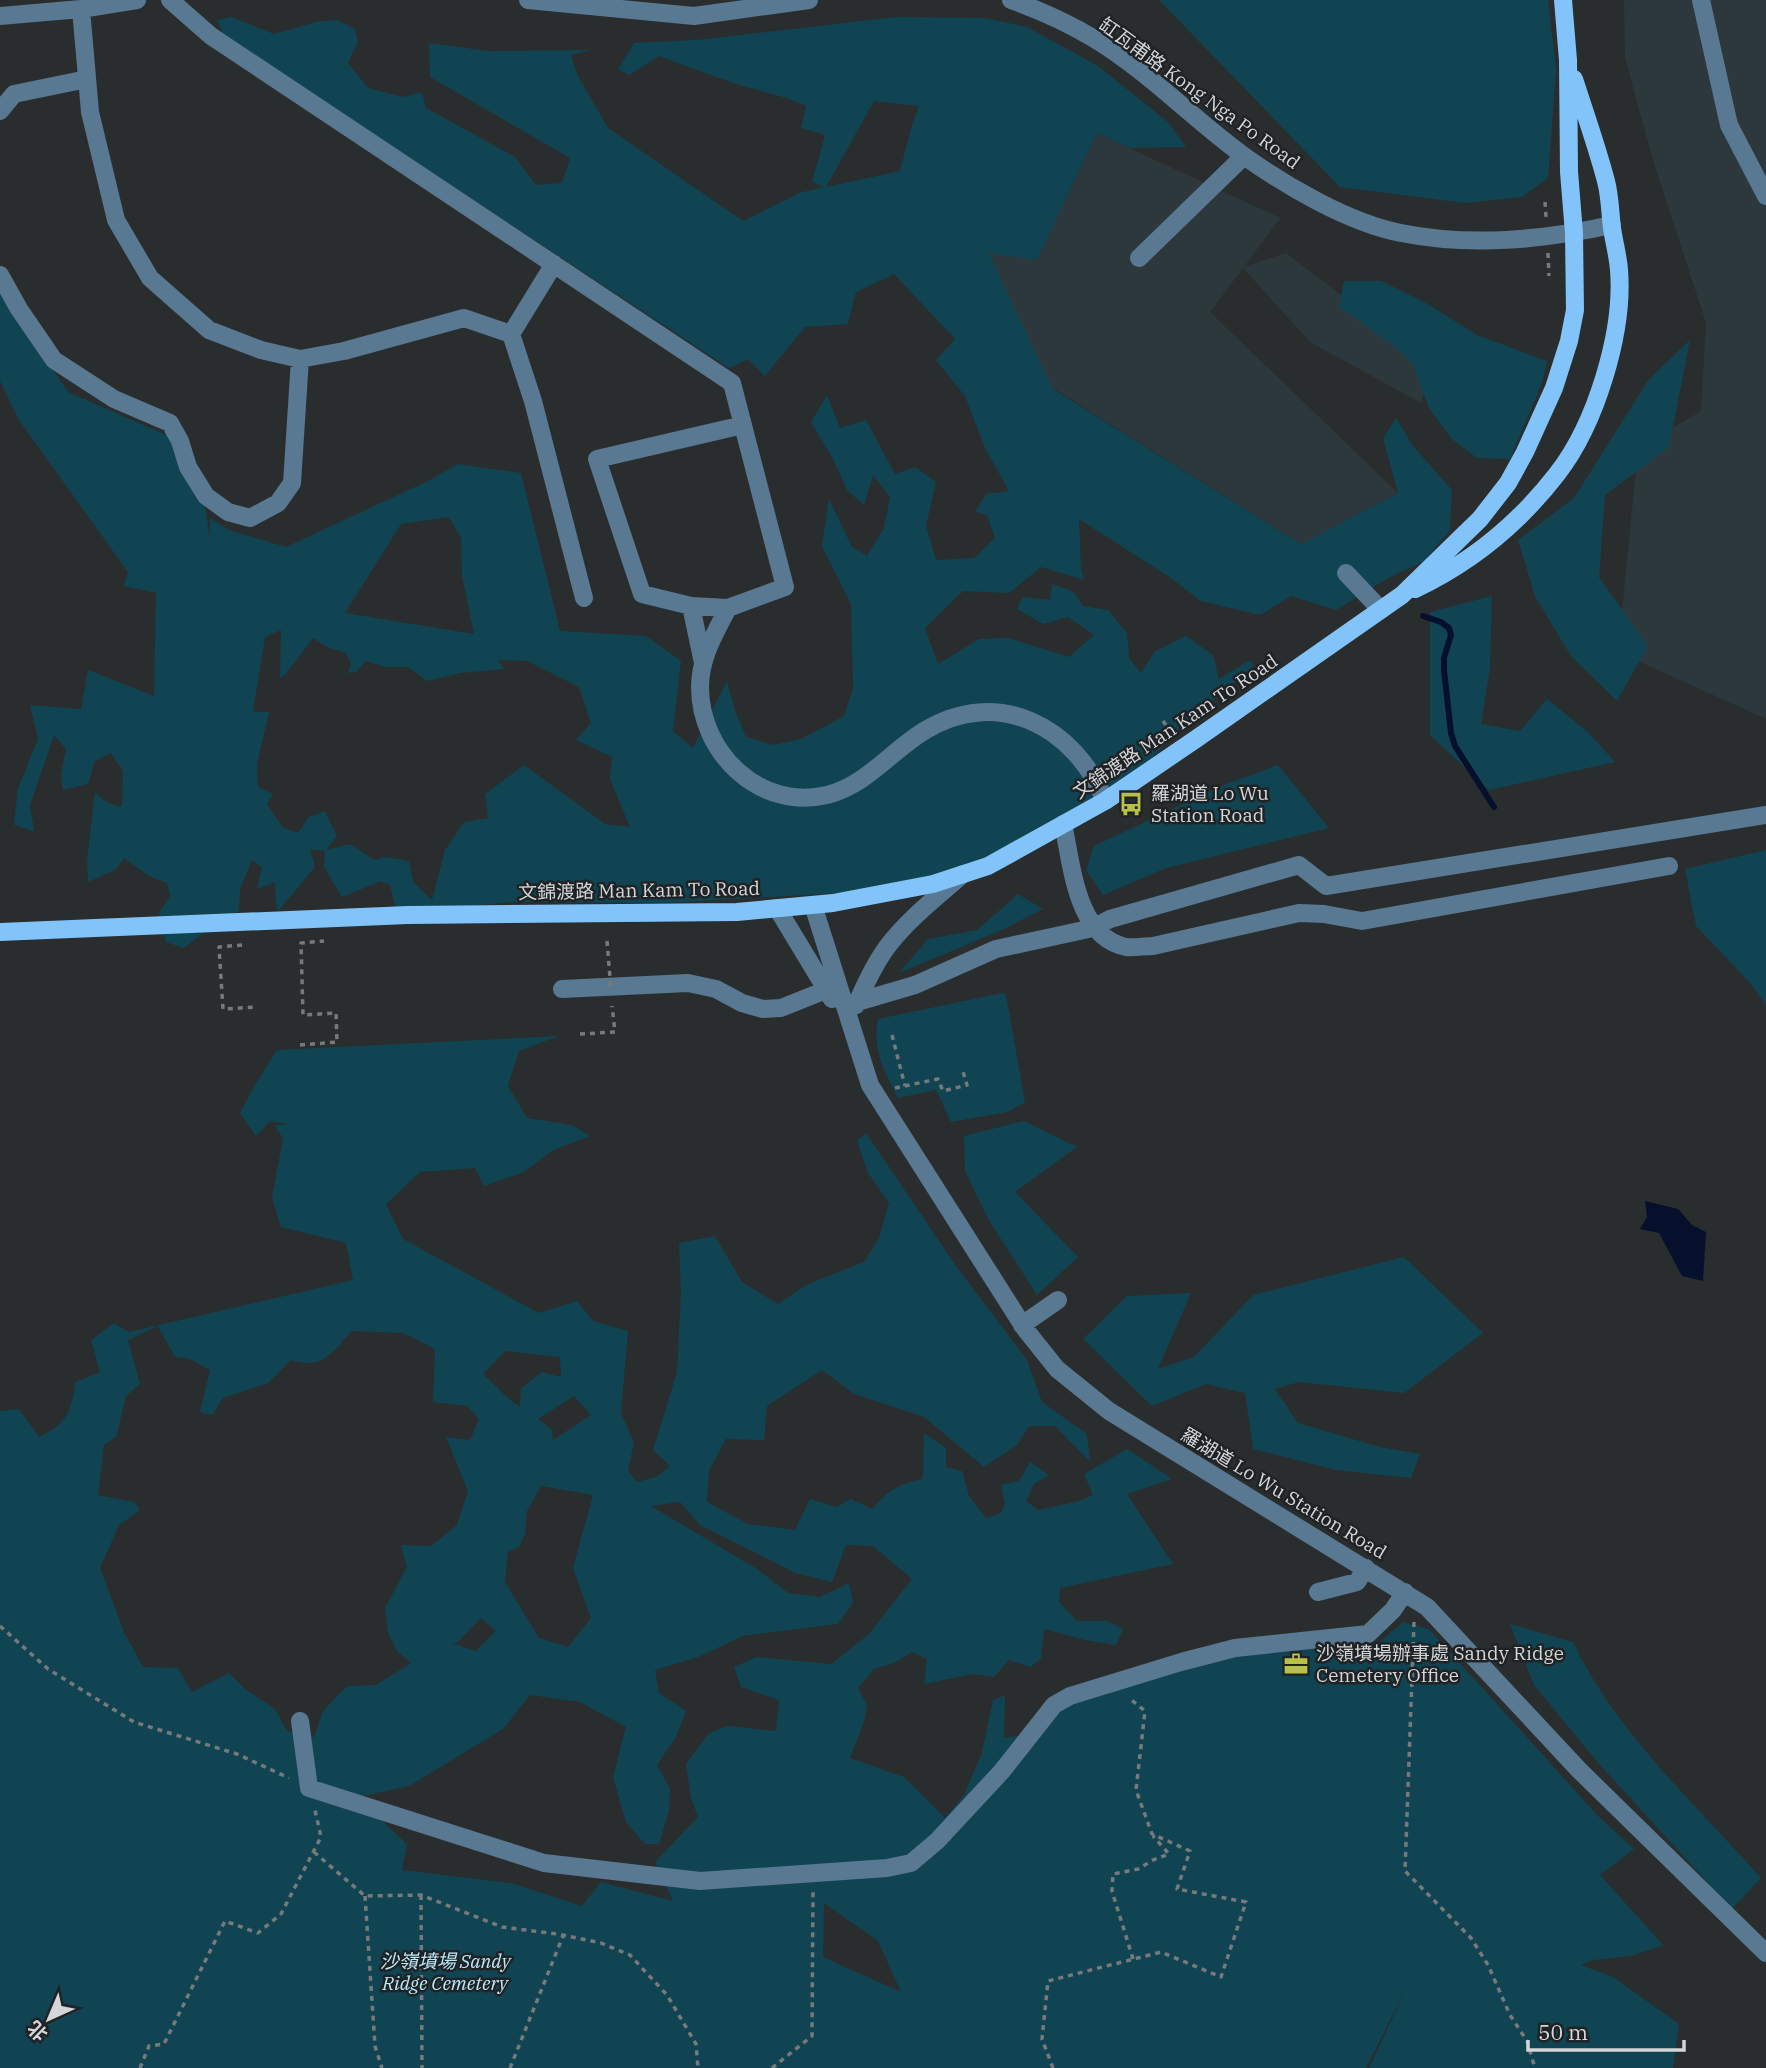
<svg xmlns="http://www.w3.org/2000/svg" width="1766" height="2068" viewBox="0 0 1766 2068" font-family="'IBM Plex Serif','Noto Sans SC',serif">
	<style>
		.built { fill: #2d383c }
		.green { fill: #114453; fill-rule: evenodd }
		.water { fill: #06102c }
		.lines { fill: none; stroke-linecap: round; stroke-linejoin: round }
		.stream { stroke: #06102c; stroke-width: 6 }
		.path { stroke: #777a7b; stroke-width: 3.5; stroke-dasharray: 5 5; stroke-linecap: butt }
		.minor { stroke: #597892; stroke-width: 18 }
		.major { stroke: #82c4f9; stroke-width: 18 }
		.path-bridge { stroke: #777a7b; stroke-width: 3.5; stroke-dasharray: 5 5; stroke-linecap: butt }
		.labels { text-anchor: middle; dominant-baseline: central; stroke-width: 5; stroke-linejoin: round; paint-order: stroke }
		.street-label { font-size: 19px; fill: #d4d6d7; stroke: #1f2325 }
		.poi-label { font-size: 19px; fill: #d4d6d7; stroke: #1f2325; text-anchor: start }
		.park-label { font-size: 19px; font-style: italic; fill: #bae8f9; stroke: #1f2325 }
	</style>
	<rect width="100%" height="100%" fill="#292d2e"/>
	<path class="built" d="M1624 0H1766V719L1618 652 1638 449 1701 411 1706 323 1652 157 1625 58Z
		M1097 133 1280 218 1244 267 1286 253 1432 364 1421 403 1310 342 1243 268 1210 312 1398 493 1301 544 1048 385 989 252 1037 260Z"/>
	<path class="green" d="M1159 0H1548L1556 69 1548 178 1522 197 1465 203 1340 187Z
		M231 17 274 34 316 22 337 20 355 29 358 41 348 63 368 88 403 97 422 92 426 108 515 157 536 185 562 183 570 158 430 77 429 43 488 51 591 50 571 55 577 74 608 128 743 221 799 193 824 187 812 182 825 135 801 128 806 106 790 99 736 84 659 56 629 75 618 69 634 43 697 40 897 17 985 18 1027 27 1098 66 1168 122 1186 147 1130 148 1097 133 1037 260 989 253 1053 389 1301 544 1398 493 1383 438 1396 418 1413 446 1452 490 1450 530 1424 561 1388 578 1336 610 1291 596 1260 615 1201 601 1168 576 1079 519 1081 569 1084 580 1041 567 1009 593 963 591 925 628 938 664 979 639 1008 638 1069 657 1094 635 1068 617 1043 624 1017 609 1023 597 1050 600 1052 584 1074 592 1083 606 1108 610 1127 633 1129 658 1141 673 1155 651 1186 636 1213 655 1219 679 1250 660 1254 666 1179 730 1122 789 1001 858 907 889 667 903 511 902 397 914 390 885 381 881 342 897 324 867 325 851 310 849 315 867 278 911 276 904 275 882 257 889 262 867 252 860 240 889 239 911 222 918 184 948 166 942 159 913 170 896 167 883 149 876 124 858 115 870 88 882 87 861 95 793 108 803 122 807 123 771 111 753 95 761 88 784 63 790 61 775 66 749 54 735 30 805 34 831 14 825 18 788 38 739 30 705 81 709 88 670 154 696 156 593 124 586 128 572 19 420 0 381V291L68 392 180 441 206 511 210 541V518L229 530 286 547 428 481 458 464 521 473 560 631 646 636 681 661 673 731 693 748 727 681 735 711 746 737 773 745 801 739 844 716 853 688 851 604 822 546 829 499 852 547 867 556 884 528 890 497 873 475 864 505 847 490 833 459 811 422 827 395 840 428 866 420 895 474 915 467 936 482 926 526 936 560 974 558 995 538 987 515 975 512 986 494 1009 491 985 448 965 396 936 360 955 339 894 274 856 292 848 324 805 327 765 376 748 359 729 368 224 36 217 20ZM874 101 919 106 912 125 900 171 826 187ZM449 517 461 538 462 575 474 634 345 613 401 524ZM281 630 280 678 285 675 313 638 329 648 346 653 351 664 348 673 356 672 366 661 385 667H408L427 681 461 673 504 669 498 660 527 661 579 687 591 723 576 740 612 757 610 779 630 827 605 824 524 765 485 794 488 818 464 822 445 850 432 900 413 882 409 861 386 857 374 860 350 844 326 850 337 836 325 811 309 817 298 833 283 828 267 804 273 794 258 787 257 765 269 712H253L265 637Z
		M1344 281H1381L1426 303 1477 335 1547 361 1542 383 1510 459 1477 458 1452 439 1429 408 1413 364 1395 347 1339 307Z
		M1690 340 1669 447 1605 495 1599 577 1648 646 1617 701 1571 656 1535 596 1518 540 1574 498 1649 379Z
		M1492 596 1490 668 1481 724 1520 731 1547 699 1588 732 1615 762 1489 790 1430 735V612Z
		M1278 765 1329 828 1166 868 1103 895 1086 870 1094 846 1221 786Z
		M1766 850V1005L1751 984 1696 926 1685 869Z
		M1018 894 1043 909 1004 929 899 973 928 939 977 930Z
		M1002 993 1006 995 1025 1102 1008 1112 951 1122 936 1090 898 1098C884 1070 872 1051 878 1019Z
		M559 1036 519 1051 508 1086 527 1118 572 1125 590 1136 553 1150 524 1172 484 1186 475 1168 420 1172 386 1204 403 1239 539 1313 577 1301 593 1321 628 1331 621 1413 634 1442 628 1471 637 1482 656 1477 670 1466 653 1450 677 1372 681 1293 679 1243 715 1236 742 1282 778 1304 806 1285 864 1262 879 1238 889 1203 868 1173 857 1141 866 1133 956 1266 1027 1360 1042 1402 1087 1434 1090 1462 1055 1426H1029L1017 1445 984 1467 924 1417 854 1394 822 1370 767 1406 764 1440 726 1439 709 1471 707 1502 748 1524 795 1530 810 1499 836 1507 851 1499 872 1509C887 1491 900 1483 923 1479L924 1433 946 1448V1467L962 1471 969 1496 986 1518 1001 1513 1005 1504 1001 1485 1019 1481 1030 1462 1049 1475 1034 1484 1026 1501 1038 1510 1079 1501 1093 1495 1084 1474 1127 1449 1172 1479 1127 1494 1173 1564 1060 1588 1059 1602 1077 1621H1107L1123 1629 1116 1645 1085 1640 1044 1629 1041 1659 1030 1667 1009 1660 994 1677 973 1674 924 1684 927 1659 912 1652 894 1663 874 1669 858 1688 867 1705 864 1722 850 1758 904 1777 945 1818 964 1795 982 1753 993 1700 1005 1695 1004 1738 1030 1734 1070 1696 1181 1662 1363 1632 1361 1658 1403 1622 1429 1629 1598 1816 1634 1849 1600 1875 1663 1945 1631 1956 1593 1960 1581 1965 1613 1977 1679 2024 1673 2068H1369L1408 1985 1366 2068H0V1411L19 1409 39 1437C67 1424 72 1411 75 1382L100 1372 91 1340 114 1323 129 1332 353 1280 346 1243 281 1227 272 1198 283 1138 274 1125 289 1124 270 1121 256 1136 240 1113 255 1085 277 1050ZM158 1326 175 1357 190 1359 210 1370 200 1412 212 1415 223 1398 268 1383 291 1360C324 1370 331 1353 352 1331L403 1333 435 1349 433 1402 467 1406 479 1419 470 1440 446 1437 468 1491 457 1525 431 1546 401 1545 407 1567 385 1608 388 1633 397 1651 411 1663 376 1685 347 1686 323 1711 314 1737 287 1731 275 1709 245 1689 229 1673 192 1692 178 1668 143 1667 124 1632 100 1568 119 1525 140 1510 134 1502 98 1495 104 1445 116 1437 126 1396 140 1384 128 1340ZM505 1351 560 1357 561 1377 542 1372 521 1388 520 1407 508 1398 483 1374ZM574 1396 591 1415 553 1440 552 1430 538 1419ZM541 1486 593 1495 573 1568 591 1618 568 1647 539 1638 505 1582 508 1552 519 1547 525 1534 527 1511ZM680 1502 700 1525 795 1573 832 1582 846 1545 873 1546 912 1579 869 1634 831 1664 756 1657 734 1667 741 1687 779 1700 776 1731 728 1726 709 1733 686 1764 691 1798 698 1817 655 1862 673 1901 601 1882 582 1906 511 1883 402 1870 407 1844 379 1818 363 1796 409 1786 503 1729 530 1695 580 1702 626 1727 613 1777 626 1822 645 1844H659L669 1811 670 1789 657 1765 676 1737 686 1711 659 1693 655 1670 698 1657 743 1636 838 1624 853 1603 849 1583 820 1597 788 1593 757 1569 651 1506ZM481 1618 496 1631 476 1651 455 1644 451 1645 459 1641ZM824 1903 878 1941 901 1992 823 1957Z
		M1024 1121 1077 1147 1015 1192 1078 1257 1037 1295 988 1219 965 1171 964 1136Z
		M1404 1257 1483 1333 1404 1393 1299 1382 1275 1389 1298 1423 1380 1447 1420 1454 1411 1478 1336 1470 1253 1449 1245 1393 1206 1384 1152 1406 1083 1339 1127 1296 1191 1293 1158 1369 1194 1357 1253 1295Z
		M1510 1624 1573 1642C1615 1731 1696 1805 1761 1878L1732 1909 1600 1765 1534 1685Z"/>
	<path class="water" d="M1645 1201 1678 1209 1692 1225 1706 1232 1703 1281 1682 1276 1659 1233 1640 1229 1647 1217Z"/>
	<g class="lines">
		<path class="stream" d="M1423 616 1441 622 1449 628 1451 635 1444 658V670L1451 733 1455 746 1494 807"/>
		<path class="path" d="M1545 202 1546 217
			M1548 253 1549 276
			M1163 721 1171 732 1173 731
			M242 945 219 947 223 1009 257 1007
			M580 1034 615 1032 612 1006
			M892 1035 905 1086
			M300 1045 337 1042 336 1013 303 1015 301 943 324 941
			M895 1088 938 1079 943 1091 967 1085 962 1068
			M1414 1622 1405 1871 1471 1938 1488 1965 1510 2015 1527 2041 1535 2068
			M0 1626 48 1669 134 1722 237 1754 289 1778
			M314 1852 365 1896 421 1895 502 1927 557 1934 601 1943 630 1955 667 1995 696 2044 698 2068
			M421 1895 422 2068
			M365 1896 375 2046 382 2068
			M1133 1959 1112 1891 1113 1874 1138 1869 1153 1860 1169 1854 1153 1836
			M140 2068 149 2046 164 2044 225 1921 258 1933 281 1914 321 1837 315 1810
			M510 2068 563 1936
			M772 2068 812 2036 813 1892
			M1053 2068 1042 2039 1048 1981 1161 1952 1221 1977 1246 1902 1177 1889 1190 1851 1152 1834 1136 1790 1145 1711 1129 1698"/>
		<path class="minor" d="M170 0 211 36 732 383 785 587 728 608 691 606 642 594 597 459 743 425
			M528 0 694 16 809 0
			M1011 0C1039 10 1068 23 1093 38 1148 71 1193 119 1244 156 1286 186 1349 223 1401 233 1471 247 1542 240 1612 225
			M1701 0 1729 125 1766 196
			M81 9 90 112 116 220 150 278 209 330 261 350 300 359 344 351 464 318 511 334 533 401 584 598
			M0 16 81 9 137 0
			M0 111 14 94 87 79
			M1139 258 1244 156
			M0 275 19 309 54 360 114 399 170 423 180 441 188 467 206 496 228 512 250 518 278 503 292 483 300 359
			M511 334 554 264
			M1346 573 1381 610
			M691 606 703 663
			M728 608C715 633 700 658 700 687 700 753 760 811 827 795 868 784 890 752 924 731 997 686 1075 726 1105 801
			M1063 824C1072 864 1076 937 1126 947 1134 948 1144 946 1153 946L1299 913 1324 914 1362 921 1669 866
			M813 905 870 1085 1025 1329 1057 1369 1109 1411 1427 1607 1579 1770 1766 1953
			M777 908 832 999
			M562 989 688 983 716 989 742 1003 763 1009 781 1008 826 990
			M857 1002 915 985 996 949 1093 928 1110 919 1299 865 1326 886 1766 815
			M856 1005C865 985 874 965 887 947 908 919 937 897 963 874
			M1022 1325 1058 1300
			M1318 1592 1357 1582 1366 1568
			M300 1721 309 1788 544 1863 700 1881 887 1868 911 1863 937 1841 1002 1771 1054 1705 1070 1696 1181 1662 1235 1648 1368 1634 1393 1610 1405 1592"/>
		<path class="major" d="M1415 589C1470 563 1519 523 1557 474 1596 424 1624 332 1619 270 1618 256 1614 242 1612 228 1610 212 1610 196 1606 181 1597 147 1585 113 1574 79
			M0 932 408 915 737 912 833 903 933 884 988 866 1105 801 1196 739 1402 595 1480 519 1508 483 1525 452 1554 388 1569 341 1575 310 1574 233 1569 172 1568 60 1563 0"/>
		<path class="path-bridge" d="M607 941 611 990"/>
	</g>
	<defs>
		<g id="bus-bare" transform="scale(1.89)"><path d="M-5-6H5V4H4V6H2V4H-2V6H-4V4H-5ZM-3.5-4V0h7V-4ZM-3.5 1.2v1.5H-2V1.2ZM2 1.2v1.5H3.5V1.2Z" fill="#b9c046" stroke="#1f2325" stroke-width="2.5" paint-order="stroke"/></g>
		<g id="office-bare" transform="scale(1.89)"><path d="M-6-3h4V-5.5h4V-3h4V5H-6ZM-1-4.5V-3h2v-1.5ZM-6 0V1H6V0Z" fill="#b9c046" stroke="#1f2325" stroke-width="2.5" paint-order="stroke"/></g>
	</defs>
	<g fill-rule="evenodd">
		<use href="#bus-bare" x="1131" y="804"/>
		<use href="#office-bare" x="1296" y="1664"/>
	</g>
	<g class="labels">
		<g class="street-label">
			<text transform="translate(1200 93) rotate(36)">缸瓦甫路 Kong Nga Po Road</text>
			<text transform="translate(1175 726) rotate(-34)">文錦渡路 Man Kam To Road</text>
			<text transform="translate(639 890) rotate(-1)">文錦渡路 Man Kam To Road</text>
			<text transform="translate(1284 1493) rotate(31)">羅湖道 Lo Wu Station Road</text>
		</g>
		<g class="poi-label">
			<text x="1151" y="793">羅湖道 Lo Wu<tspan x="1151" dy="22">Station Road</tspan></text>
			<text x="1316" y="1653">沙嶺墳場辦事處 Sandy Ridge<tspan x="1316" dy="22">Cemetery Office</tspan></text>
		</g>
		<g class="park-label">
			<text x="445" y="1961">沙嶺墳場 Sandy<tspan x="445" dy="22">Ridge Cemetery</tspan></text>
		</g>
	</g>
	<g transform="translate(49 2019) rotate(224)" stroke="#1f2325" stroke-width="5" paint-order="stroke">
	<path d="M0-5L12 26L0 18L-12 26Z" fill="#d4d6d7"/>
	<text y="-10" font-size="19" font-weight="bold" text-anchor="middle" fill="#d4d6d7">北</text>
	</g>
	<path d="M1528 2040v10h156v-10" fill="none" stroke="#d4d6d7" stroke-width="3.5"/>
	<text x="1538" y="2040" font-size="21" fill="#d4d6d7" stroke="#1f2325" stroke-width="5" paint-order="stroke">50 m</text>
</svg>
